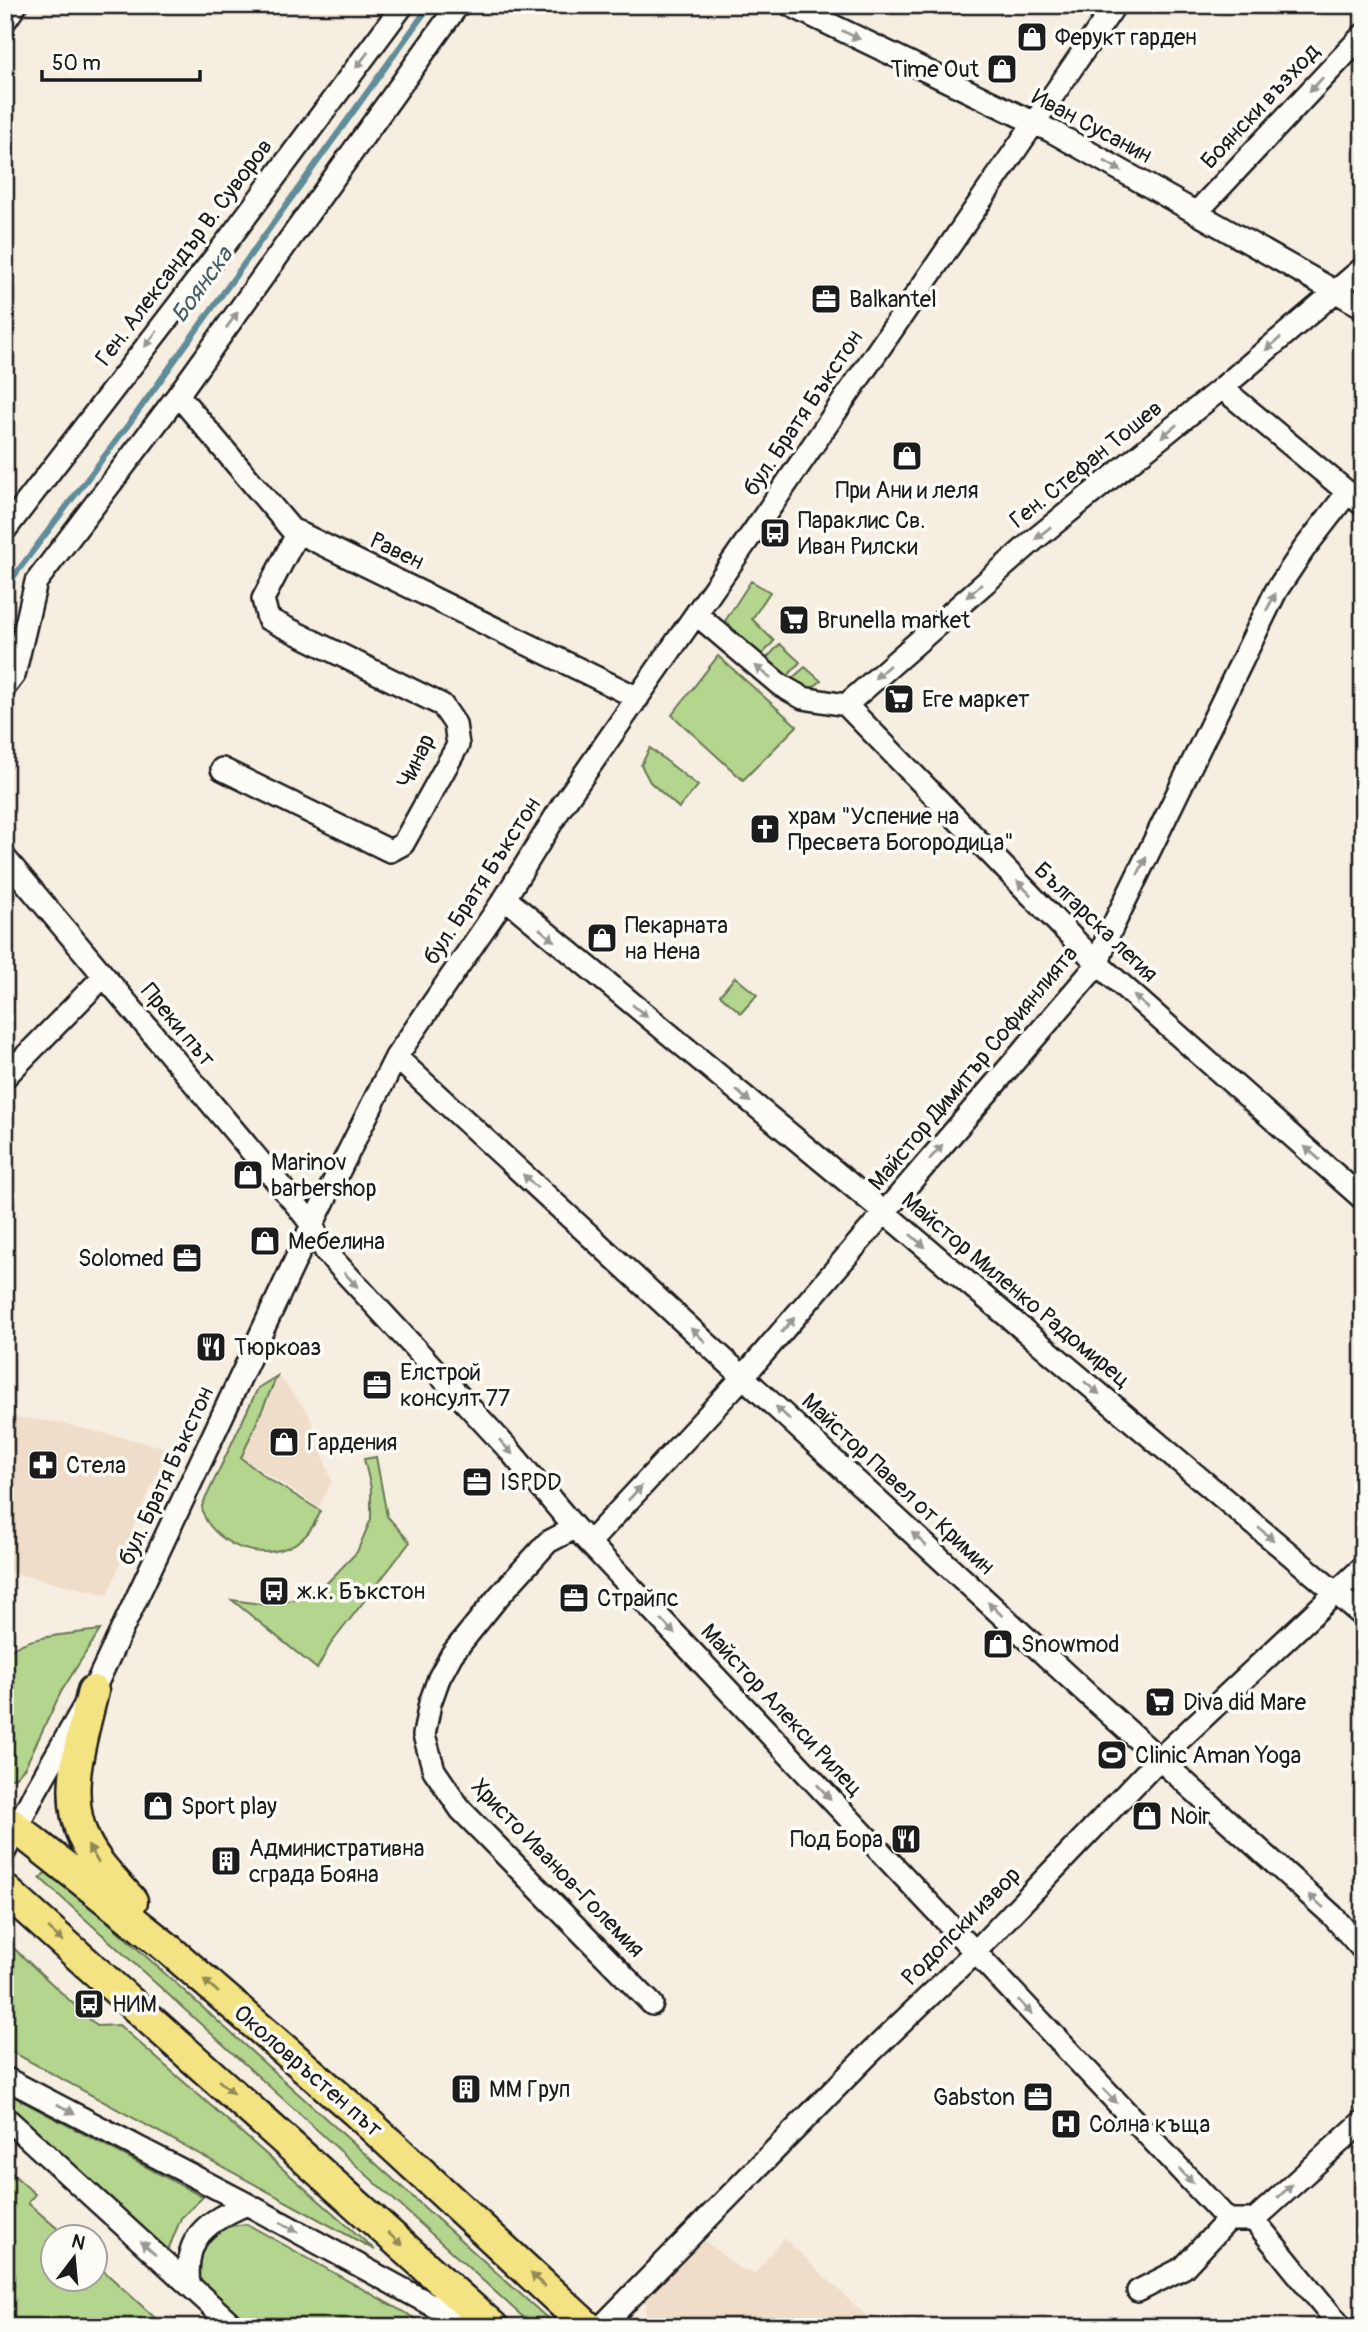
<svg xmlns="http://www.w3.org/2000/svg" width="1368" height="2332" viewBox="0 0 1368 2332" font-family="Pangolin,sans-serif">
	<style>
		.built { fill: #f0ddc9 }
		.green { fill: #b4d58e; stroke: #687855; stroke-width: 2 }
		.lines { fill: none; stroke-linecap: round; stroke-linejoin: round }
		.stream { stroke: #608d9a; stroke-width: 6 }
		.minor-casing { stroke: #1c1c1c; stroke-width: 26 }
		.highway-casing { stroke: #1c1c1c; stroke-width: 35 }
		.minor { stroke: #fdfcf7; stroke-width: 21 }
		.highway { stroke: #f4e382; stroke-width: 30 }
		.oneway { fill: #989794 }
		.oneway2 { fill: #938954 }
		.labels { text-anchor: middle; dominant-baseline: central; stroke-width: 7; stroke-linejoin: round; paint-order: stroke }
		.poi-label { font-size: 23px; fill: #1c1c1c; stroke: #fdfcf7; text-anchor: start }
		.street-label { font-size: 23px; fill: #1c1c1c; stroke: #fdfcf7 }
		.water-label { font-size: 24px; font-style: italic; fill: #445e66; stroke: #fdfcf7 }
	</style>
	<rect width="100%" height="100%" fill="#f7eee2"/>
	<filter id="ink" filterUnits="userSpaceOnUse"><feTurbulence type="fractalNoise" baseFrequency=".0143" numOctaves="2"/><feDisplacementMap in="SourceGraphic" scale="14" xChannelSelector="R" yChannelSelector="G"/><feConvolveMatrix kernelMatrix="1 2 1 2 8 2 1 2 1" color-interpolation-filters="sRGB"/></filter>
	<g filter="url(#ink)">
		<path class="built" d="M279 1376 309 1414 332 1482 319 1507 242 1458Z
			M5 1416 56 1422 168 1448 134 1526 108 1595 5 1571Z
			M784 2238 878 2327H646V2300L703 2239 739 2268 755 2273Z"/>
		<path class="green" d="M751 581 770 592 752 619 774 641 761 656 725 621Z
			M780 644 800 662 787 677 766 659Z
			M718 656 797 726 743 780 672 715Z
			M805 667 821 681 805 694 789 681Z
			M650 748 698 786 679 808 650 782 641 765Z
			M735 977 757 995 741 1013 720 995Z
			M277 1376 241 1458 267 1478 321 1511C316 1521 311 1531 303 1538 278 1559 241 1555 218 1534 210 1527 202 1517 202 1506L258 1388Z
			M376 1457 387 1516 410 1542 330 1645 317 1669 232 1600 267 1605 302 1598 328 1582 357 1552 371 1519V1488L364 1459Z
			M100 1630 61 1692 25 1767 16 1777 5 1779V1656C21 1635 74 1634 100 1630Z
			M49 1869 557 2327H534L40 1878Z
			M5 1940 97 2026 119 2025 375 2250 5 2048Z
			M5 2092 203 2197 181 2218 166 2255 5 2106Z
			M5 2167 35 2194 28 2203 67 2237 52 2238V2280H94L95 2263 165 2327H5Z
			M247 2224 430 2327H249L195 2275C199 2236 209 2228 247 2224Z"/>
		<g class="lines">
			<path class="stream" d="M5 588 134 417 430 5"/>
			<g class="minor-casing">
				<path id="minor" d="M790 5 1053 132 1363 307
					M5 21 16 5
					M1196 213 1363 35
					M1222 388 1363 505
					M178 395 291 529 638 698
					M5 530 229 239 403 5
					M696 614 780 685 803 698 846 705 1098 964 1363 1199
					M5 687 14 675 36 582 178 395 458 5
					M846 705 1034 540 1222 388 1363 268
					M222 769 390 851 403 844 458 745 455 724 442 705 268 619 263 599 298 532
					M5 858 299 1208 312 1225 326 1252 510 1451 575 1528 1228 2220
					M505 898 885 1213 1363 1616
					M396 1057 1084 1691 1333 1916 1363 1950
					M5 1077 103 977
					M575 1528 548 1542 498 1597 452 1654 439 1678 430 1703 424 1735 434 1770 461 1810 652 2004
					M589 1543 743 1377 1098 964 1106 940 1276 591 1304 549 1348 492
					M5 1851 36 1790 93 1691 312 1225 396 1057 505 898 562 806 767 512 1115 5
					M5 2078 247 2204 472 2327
					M5 2117 235 2327
					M1254 2220 1341 2327
					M189 2285C183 2236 207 2222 247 2204
					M1138 2291 1183 2268 1228 2220H1254L1363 2121
					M601 2327 868 2055 975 1952 1159 1759 1363 1567"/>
			</g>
			<g class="highway-casing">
				<path id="highway" d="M93 1691C82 1738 62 1794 85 1841 96 1864 115 1882 132 1901
					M5 1819 165 1946 355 2111 588 2327
					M5 1890 493 2327"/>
			</g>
			<use href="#minor" class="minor"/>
			<use href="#highway" class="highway"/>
		</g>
		<defs><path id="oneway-solid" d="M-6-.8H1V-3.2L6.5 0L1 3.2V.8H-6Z" transform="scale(1.75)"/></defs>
		<g class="oneway">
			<use href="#oneway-solid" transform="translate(851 35) rotate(26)"/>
			<use href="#oneway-solid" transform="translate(362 60) rotate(127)"/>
			<use href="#oneway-solid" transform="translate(1316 85) rotate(133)"/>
			<use href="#oneway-solid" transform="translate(1113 166) rotate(30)"/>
			<use href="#oneway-solid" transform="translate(232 320) rotate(-54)"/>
			<use href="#oneway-solid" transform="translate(151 339) rotate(128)"/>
			<use href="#oneway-solid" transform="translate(1273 344) rotate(139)"/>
			<use href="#oneway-solid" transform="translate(1169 431) rotate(141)"/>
			<use href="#oneway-solid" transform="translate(1043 533) rotate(141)"/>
			<use href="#oneway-solid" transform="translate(974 591) rotate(139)"/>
			<use href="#oneway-solid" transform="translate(1271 602) rotate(-62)"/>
			<use href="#oneway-solid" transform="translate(763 672) rotate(-141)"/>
			<use href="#oneway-solid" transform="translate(882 672) rotate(138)"/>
			<use href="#oneway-solid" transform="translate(1142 866) rotate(-64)"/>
			<use href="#oneway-solid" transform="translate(1024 888) rotate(-134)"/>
			<use href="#oneway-solid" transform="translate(547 935) rotate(40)"/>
			<use href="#oneway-solid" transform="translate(1141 1002) rotate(-139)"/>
			<use href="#oneway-solid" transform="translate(640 1011) rotate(40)"/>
			<use href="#oneway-solid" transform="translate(743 1096) rotate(40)"/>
			<use href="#oneway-solid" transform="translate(936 1152) rotate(-49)"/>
			<use href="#oneway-solid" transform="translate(1312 1153) rotate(-139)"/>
			<use href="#oneway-solid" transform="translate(530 1181) rotate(-137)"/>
			<use href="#oneway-solid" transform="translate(918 1241) rotate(40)"/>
			<use href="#oneway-solid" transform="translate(351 1280) rotate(47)"/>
			<use href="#oneway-solid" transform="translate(788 1325) rotate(-49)"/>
			<use href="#oneway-solid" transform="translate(698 1335) rotate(-137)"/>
			<use href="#oneway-solid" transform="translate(1092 1388) rotate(40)"/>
			<use href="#oneway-solid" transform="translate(783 1413) rotate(-137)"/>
			<use href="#oneway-solid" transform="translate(506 1447) rotate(48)"/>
			<use href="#oneway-solid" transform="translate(635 1493) rotate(-47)"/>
			<use href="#oneway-solid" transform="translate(1266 1534) rotate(40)"/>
			<use href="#oneway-solid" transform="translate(919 1539) rotate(-137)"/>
			<use href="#oneway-solid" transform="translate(995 1609) rotate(-137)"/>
			<use href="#oneway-solid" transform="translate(668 1627) rotate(47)"/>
			<use href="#oneway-solid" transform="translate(824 1792) rotate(47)"/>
			<use href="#oneway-solid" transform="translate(1316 1901) rotate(-138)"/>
			<use href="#oneway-solid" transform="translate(1025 2007) rotate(47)"/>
			<use href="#oneway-solid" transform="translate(1110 2096) rotate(46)"/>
			<use href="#oneway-solid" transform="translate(66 2109) rotate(28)"/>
			<use href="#oneway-solid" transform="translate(1186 2176) rotate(47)"/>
			<use href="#oneway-solid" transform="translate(1285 2191) rotate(-43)"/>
			<use href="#oneway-solid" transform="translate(289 2227) rotate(29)"/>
			<use href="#oneway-solid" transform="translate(148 2248) rotate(-137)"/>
		</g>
		<g class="oneway2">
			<use href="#oneway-solid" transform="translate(93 1854) rotate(-122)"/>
			<use href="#oneway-solid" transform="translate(56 1935) rotate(42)"/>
			<use href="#oneway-solid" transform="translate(211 1986) rotate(-139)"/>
			<use href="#oneway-solid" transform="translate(226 2087) rotate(42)"/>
			<use href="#oneway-solid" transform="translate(395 2239) rotate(42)"/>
			<use href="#oneway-solid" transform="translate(538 2280) rotate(-137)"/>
		</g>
	</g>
	<defs>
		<g id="shop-square" transform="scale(1.575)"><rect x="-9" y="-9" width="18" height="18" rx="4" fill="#1c1c1c" stroke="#fdfcf7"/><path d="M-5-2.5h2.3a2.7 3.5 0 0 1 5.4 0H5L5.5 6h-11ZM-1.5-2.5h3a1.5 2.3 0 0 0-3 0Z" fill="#fff"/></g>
		<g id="office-square" transform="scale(1.575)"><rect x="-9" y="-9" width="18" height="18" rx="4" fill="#1c1c1c" stroke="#fdfcf7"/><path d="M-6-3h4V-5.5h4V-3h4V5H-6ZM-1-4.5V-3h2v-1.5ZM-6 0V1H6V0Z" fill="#fff"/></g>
		<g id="bus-square" transform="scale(1.575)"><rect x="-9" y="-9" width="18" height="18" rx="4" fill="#1c1c1c" stroke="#fdfcf7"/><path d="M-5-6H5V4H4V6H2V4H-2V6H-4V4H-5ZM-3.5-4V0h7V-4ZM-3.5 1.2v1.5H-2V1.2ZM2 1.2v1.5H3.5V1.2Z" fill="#fff"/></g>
		<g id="supermarket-square" transform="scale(1.575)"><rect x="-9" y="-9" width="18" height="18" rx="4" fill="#1c1c1c" stroke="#fdfcf7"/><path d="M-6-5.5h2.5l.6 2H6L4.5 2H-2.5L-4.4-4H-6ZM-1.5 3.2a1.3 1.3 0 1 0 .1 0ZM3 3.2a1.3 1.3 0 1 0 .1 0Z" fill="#fff"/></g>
		<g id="church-square" transform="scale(1.575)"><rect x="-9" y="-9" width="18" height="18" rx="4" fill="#1c1c1c" stroke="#fdfcf7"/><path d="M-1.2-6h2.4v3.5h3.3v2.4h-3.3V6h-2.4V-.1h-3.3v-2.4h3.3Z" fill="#fff"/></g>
		<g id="restaurant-square" transform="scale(1.575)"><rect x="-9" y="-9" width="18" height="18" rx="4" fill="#1c1c1c" stroke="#fdfcf7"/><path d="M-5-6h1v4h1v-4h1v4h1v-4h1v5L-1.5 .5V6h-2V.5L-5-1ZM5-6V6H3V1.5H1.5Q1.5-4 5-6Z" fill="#fff"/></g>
		<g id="pharmacy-square" transform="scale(1.575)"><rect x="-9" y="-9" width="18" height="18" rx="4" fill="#1c1c1c" stroke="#fdfcf7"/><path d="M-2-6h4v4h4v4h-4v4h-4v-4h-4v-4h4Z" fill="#fff"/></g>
		<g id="stadium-square" transform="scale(1.575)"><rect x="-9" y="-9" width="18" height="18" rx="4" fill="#1c1c1c" stroke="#fdfcf7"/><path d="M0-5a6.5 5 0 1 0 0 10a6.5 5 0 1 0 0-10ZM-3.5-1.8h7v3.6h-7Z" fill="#fff"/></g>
		<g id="building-square" transform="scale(1.575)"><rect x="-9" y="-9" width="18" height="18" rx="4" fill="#1c1c1c" stroke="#fdfcf7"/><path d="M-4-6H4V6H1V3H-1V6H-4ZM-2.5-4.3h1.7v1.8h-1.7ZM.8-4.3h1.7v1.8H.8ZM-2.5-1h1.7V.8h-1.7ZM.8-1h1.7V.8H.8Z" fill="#fff"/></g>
		<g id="hospital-square" transform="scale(1.575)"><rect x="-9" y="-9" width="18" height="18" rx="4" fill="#1c1c1c" stroke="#fdfcf7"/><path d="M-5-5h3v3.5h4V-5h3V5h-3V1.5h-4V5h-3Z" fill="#fff"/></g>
	</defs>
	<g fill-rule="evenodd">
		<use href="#shop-square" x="1032" y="37"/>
		<use href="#shop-square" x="1002" y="69"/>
		<use href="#office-square" x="826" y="299"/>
		<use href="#shop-square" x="907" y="456"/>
		<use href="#bus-square" x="775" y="533"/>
		<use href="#supermarket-square" x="794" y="620"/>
		<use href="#supermarket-square" x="899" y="699"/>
		<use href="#church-square" x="765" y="829"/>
		<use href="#shop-square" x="602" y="938"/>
		<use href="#shop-square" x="248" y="1175"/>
		<use href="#shop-square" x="265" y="1241"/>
		<use href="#office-square" x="187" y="1258"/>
		<use href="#restaurant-square" x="211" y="1347"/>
		<use href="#office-square" x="377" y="1385"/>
		<use href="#shop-square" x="284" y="1442"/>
		<use href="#pharmacy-square" x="43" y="1465"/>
		<use href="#office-square" x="477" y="1482"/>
		<use href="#bus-square" x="274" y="1591"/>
		<use href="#office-square" x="574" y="1598"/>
		<use href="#shop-square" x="998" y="1644"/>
		<use href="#supermarket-square" x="1160" y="1702"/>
		<use href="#stadium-square" x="1112" y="1755"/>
		<use href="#shop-square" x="158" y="1806"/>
		<use href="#shop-square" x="1147" y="1816"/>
		<use href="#restaurant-square" x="906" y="1839"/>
		<use href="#building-square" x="226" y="1861"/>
		<use href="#bus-square" x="89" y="2004"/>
		<use href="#building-square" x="466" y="2089"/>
		<use href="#office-square" x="1038" y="2097"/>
		<use href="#hospital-square" x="1066" y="2124"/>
	</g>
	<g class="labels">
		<g class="poi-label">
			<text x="1055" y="37">Ферукт гарден</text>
			<text x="979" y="69" text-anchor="end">Time Out</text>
			<text x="849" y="299">Balkantel</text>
			<text x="907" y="490" text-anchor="middle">При Ани и леля</text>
			<text x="798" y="520">Параклис Св.<tspan x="798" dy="26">Иван Рилски</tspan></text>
			<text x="817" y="620">Brunella market</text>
			<text x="922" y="699">Еге маркет</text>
			<text x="788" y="816">храм "Успение на<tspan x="788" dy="26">Пресвета Богородица"</tspan></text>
			<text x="625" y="925">Пекарната<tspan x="625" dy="26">на Нена</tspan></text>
			<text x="271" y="1162">Marinov<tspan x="271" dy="26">barbershop</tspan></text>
			<text x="288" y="1241">Мебелина</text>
			<text x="164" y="1258" text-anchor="end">Solomed</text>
			<text x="234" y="1347">Тюркоаз</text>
			<text x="400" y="1372">Елстрой<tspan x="400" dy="26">консулт 77</tspan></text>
			<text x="307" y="1442">Гардения</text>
			<text x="66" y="1465">Стела</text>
			<text x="500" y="1482">ISPDD</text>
			<text x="297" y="1591">ж.к. Бъкстон</text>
			<text x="597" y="1598">Страйпс</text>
			<text x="1021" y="1644">Snowmod</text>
			<text x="1183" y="1702">Diva did Mare</text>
			<text x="1135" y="1755">Clinic Aman Yoga</text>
			<text x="181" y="1806">Sport play</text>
			<text x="1170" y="1816">Noir</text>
			<text x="883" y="1839" text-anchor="end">Под Бора</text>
			<text x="249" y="1848">Административна<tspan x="249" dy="26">сграда Бояна</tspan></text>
			<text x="112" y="2004">НИМ</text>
			<text x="489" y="2089">ММ Груп</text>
			<text x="1015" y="2097" text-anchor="end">Gabston</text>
			<text x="1089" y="2124">Солна къща</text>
		</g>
		<g class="street-label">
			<text transform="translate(1260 106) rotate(-47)">Боянски възход</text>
			<text transform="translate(1092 126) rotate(28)">Иван Сусанин</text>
			<text transform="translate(184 252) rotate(-53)">Ген. Александър В. Суворов</text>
			<text transform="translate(803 413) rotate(-56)">бул. Братя Бъкстон</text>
			<text transform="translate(1086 464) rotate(-39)">Ген. Стефан Тошев</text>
			<text transform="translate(397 551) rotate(26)">Равен</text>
			<text transform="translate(416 761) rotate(-64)">Чинар</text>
			<text transform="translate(482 881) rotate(-57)">бул. Братя Бъкстон</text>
			<text transform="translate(1096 922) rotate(44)">Българска легия</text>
			<text transform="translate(178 1025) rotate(50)">Преки път</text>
			<text transform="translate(973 1068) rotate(-50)">Майстор Димитър Софиянлията</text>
			<text transform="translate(1016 1290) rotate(40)">Майстор Миленко Радомирец</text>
			<text transform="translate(166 1476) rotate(-65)">бул. Братя Бъкстон</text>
			<text transform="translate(898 1484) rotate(43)">Майстор Павел от Кримин</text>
			<text transform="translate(782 1710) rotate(47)">Майстор Алекси Рилец</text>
			<text transform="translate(558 1868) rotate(46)">Христо Иванов-Големия</text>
			<text transform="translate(961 1926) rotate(-45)">Родопски извор</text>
			<text transform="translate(308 2071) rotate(41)">Околовръстен път</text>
		</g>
		<g class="water-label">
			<text transform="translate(202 285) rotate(-54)">Боянска</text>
		</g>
	</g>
	<rect width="1368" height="2332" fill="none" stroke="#fdfcf7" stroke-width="28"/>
	<rect x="14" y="14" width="1340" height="2304" fill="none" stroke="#1c1c1c" stroke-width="2.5" filter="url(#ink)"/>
	<g transform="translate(74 2258) rotate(16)"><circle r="33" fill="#fdfcf7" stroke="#a3a29f" stroke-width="2"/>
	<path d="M0-5L12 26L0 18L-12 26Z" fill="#1c1c1c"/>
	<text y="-10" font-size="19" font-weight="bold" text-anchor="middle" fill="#1c1c1c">N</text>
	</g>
	<path d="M42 70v10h158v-10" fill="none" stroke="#1c1c1c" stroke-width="3.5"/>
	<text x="52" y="70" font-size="21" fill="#1c1c1c" stroke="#fdfcf7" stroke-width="5" paint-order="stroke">50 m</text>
</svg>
